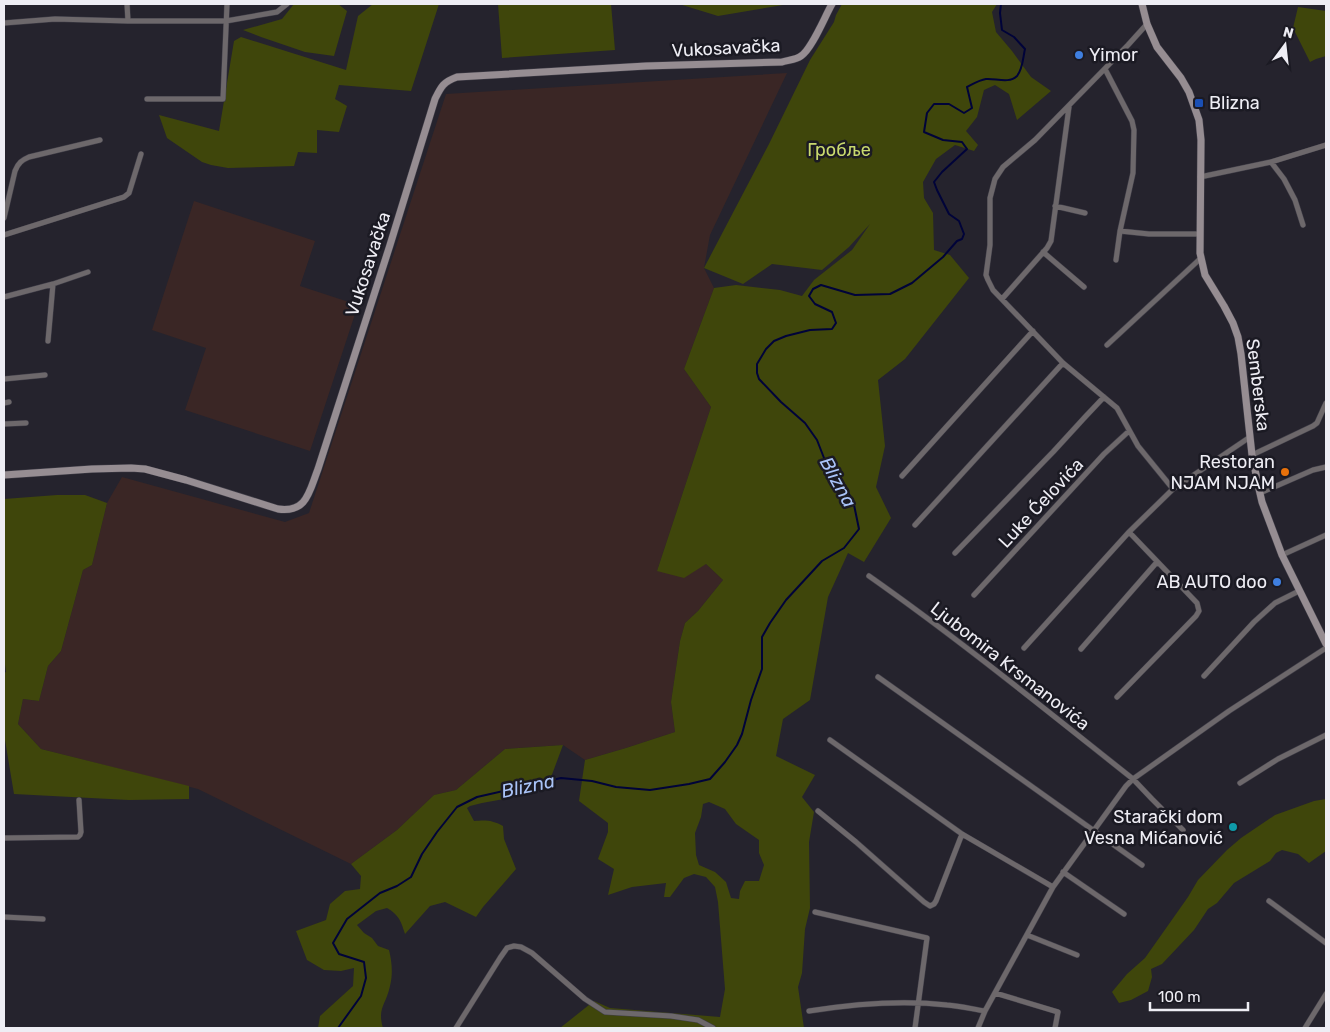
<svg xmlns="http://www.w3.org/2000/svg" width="1330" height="1032" viewBox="0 0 1330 1032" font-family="Rubik,sans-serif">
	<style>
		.industrial { fill: #3a2625 }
		.green { fill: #3f460b; fill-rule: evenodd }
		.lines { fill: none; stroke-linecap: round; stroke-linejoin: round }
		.stream { stroke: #000339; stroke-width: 2 }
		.street-casing { stroke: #413f49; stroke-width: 6 }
		.secondary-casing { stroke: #413f49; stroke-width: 8 }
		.street { stroke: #6d686b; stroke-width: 5 }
		.secondary { stroke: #968d92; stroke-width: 7 }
		.shop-dot { fill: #3f7fe0; stroke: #1b1a23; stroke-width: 2 }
		.transit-dot { fill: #1a4fb4; stroke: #1b1a23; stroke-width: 2 }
		.food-dot { fill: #e8710a; stroke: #1b1a23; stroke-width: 2 }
		.culture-dot { fill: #0f9aa8; stroke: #1b1a23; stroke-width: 2 }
		.labels { text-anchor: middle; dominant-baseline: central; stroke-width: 5; stroke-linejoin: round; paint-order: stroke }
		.street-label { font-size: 18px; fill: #eeedf4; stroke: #1b1a23 }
		.poi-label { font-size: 18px; fill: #eeedf4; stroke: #1b1a23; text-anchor: end }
		.park-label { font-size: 18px; fill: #c9d96e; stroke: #1b1a23 }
		.water-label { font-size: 19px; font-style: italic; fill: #a9c3f7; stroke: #1b1a23 }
	</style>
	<rect width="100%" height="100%" fill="#25232d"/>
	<path class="industrial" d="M787 73 710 235 704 268 714 288 684 369 711 407 657 571 706 564 723 580 698 611 685 623 680 641 671 702 675 732 626 748 585 760 563 745 505 749 456 790 434 795 397 830 351 864 198 789 41 749 18 724 23 699 39 701 48 666 61 651 83 570 92 565 107 503 122 477 285 522 309 513 446 94Z
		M194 201 315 241 300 286 358 305 310 451 185 410 206 348 152 330Z"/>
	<path class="green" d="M294 4H338L347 11 334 56 305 52 261 37 243 30 282 19Z
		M373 4H439L411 91 339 85 335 99 347 106 339 132 317 130V153L298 152 294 166 228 168 211 165 202 162 167 138 159 115 219 131 234 41 241 37 346 70 358 16Z
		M498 4H611L615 50 502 58Z
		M679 4H789L718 16Z
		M842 4H997L992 12 996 32 1012 51 1031 77 1051 91 1017 120 1009 94 995 85 984 90 977 117 966 131 978 145 974 151 955 145 936 159 923 182 924 198 933 213 934 250 950 255 969 278 905 359 878 380 885 446 876 487 891 518 864 562 848 553 828 597 810 700 783 719 776 756 815 775 802 797 814 812 809 842 810 908 805 929 802 973 798 987 804 1028H560L594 1001 610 1008 720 1017 725 989 718 902 715 887 706 877 694 874 684 878 670 897H664L666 883 632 887 608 895 614 869 598 859 608 832V823L579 801 585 760 626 748 675 732 671 702 680 641 685 623 698 611 723 580 706 564 684 578 657 571 711 407 684 369 714 288 736 285 780 290 802 296 814 280 852 250 870 224 849 247 822 270 772 264 743 284 704 268 769 144 810 60 834 22 836 15ZM709 802 725 809 736 824 759 840V853L764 865 759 881H745L740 891 739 899 731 898 726 882 715 872 699 865 696 855 695 833 701 817 703 804Z
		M1298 7 1326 11V56L1316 59 1310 62 1293 28Z
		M57 495H85L107 503 92 565 83 570 61 651 48 666 39 701 23 699 18 724 41 749 189 786V799L129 800 14 794 4 734V673L6 672 4 657V499Z
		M563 745 547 788 518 793 504 799 482 803 470 806 467 808 474 821C486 820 492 820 503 826L504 839 516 869 483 907 476 917 445 902 430 906 405 934C401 921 399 915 387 908L376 911 357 925 364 933 372 938 378 946 389 950C392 962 393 974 390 986 386 1005 377 1008 383 1028H318L320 1016 353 986 354 968 341 971 324 970 307 960 296 931 326 920 330 904 345 891 360 889 361 876 351 864 397 830 434 795 456 790 505 749Z
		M1326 799V851L1309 863 1298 854 1282 850 1276 853 1270 861 1234 883 1217 903 1208 909 1194 930 1162 964 1151 969 1152 977 1148 991 1131 1000 1119 1003 1112 992 1127 974 1145 958 1188 897 1198 880 1227 850 1241 838 1275 815 1314 801Z"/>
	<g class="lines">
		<path class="stream" d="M338 1028 361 996 366 978 364 962 339 954 333 943 347 919 380 893 397 886 411 877 422 854 437 832 457 807 477 797 561 778 592 781 616 787 650 790 689 784 710 779 725 762 737 745 742 734 751 700 762 669V637L770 623 786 600 822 561 844 548 859 529 853 500 824 458 817 440 805 423 781 402 759 379 757 373V364L766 349 774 341 786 336 810 330 832 329 836 323 832 312 815 304 809 296 813 289 821 285 855 295 890 294 912 283 943 257 957 241 962 239 964 234 959 221 949 214 937 190 934 182 942 172 967 149 962 142 943 140 924 132 927 113 934 104H949L964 113 972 108 967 87C973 84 979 80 986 79 995 78 1009 84 1017 76 1023 69 1023 57 1025 49L1014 37 1002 30 1000 13 1001 4"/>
		<g class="street-casing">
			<path id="street" d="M127 4 128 21
				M4 23 55 19 128 21H226L277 12 287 4
				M1147 24 1128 45 1035 140 1003 167 995 179 990 198V245L986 275 988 280 993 290 1063 363 1117 408 1138 446 1173 489
				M1105 69 1132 121 1134 130 1133 173 1120 231 1116 260
				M147 99H223L227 4
				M1271 162 1326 145
				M1200 177 1271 162 1284 179 1295 200 1303 225
				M1055 206 1085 213
				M4 218 15 171C18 163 22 160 29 157L100 140
				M1120 231 1149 234H1200
				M4 235 124 197 129 193 141 154
				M1043 252 1084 287
				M4 297 53 284 88 272
				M1002 299 1047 248 1051 241 1069 107
				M48 341 53 284
				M1107 345 1201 258
				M4 379 45 375
				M4 403 9 402
				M4 424 26 423
				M1252 455 1313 426 1317 423 1326 403
				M902 476 1033 331
				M1260 493 1313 470 1326 467
				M915 525 1063 363
				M955 553 1053 452 1086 416 1104 397
				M1282 555 1326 535
				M869 576C960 640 1046 710 1133 779L1152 799 1183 830
				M974 595 1104 454 1129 431
				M1024 648 1129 532 1173 489 1250 437
				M1081 649 1157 562
				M1204 676 1254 622 1275 603 1299 591
				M878 677 1142 865
				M1117 697 1196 616 1199 611 1197 603 1129 532
				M830 740 962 834 1053 887
				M1240 783 1278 759 1326 735
				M818 811 856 842 924 902 930 906 934 904 936 901 962 834
				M4 838 78 837 80 835 81 832 79 800
				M1063 872 1124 914
				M1269 901 1326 943
				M815 912 927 938 915 1028
				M4 917 43 919
				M1027 935 1077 955
				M995 993 1058 1012 1055 1028
				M809 1011C853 1004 903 1000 947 1005 960 1006 972 1009 985 1011
				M456 1028 500 958 507 948 514 946 521 947 532 953 585 999 605 1012 671 1016 698 1020 713 1028
				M978 1028 985 1011 1053 887 1126 786 1133 779 1229 711 1326 648
				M1305 1028 1326 994"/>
		</g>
		<g class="secondary-casing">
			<path id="secondary" d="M1142 4 1147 24 1157 47 1181 78 1189 92 1199 120 1201 140 1200 253 1205 275 1224 306 1233 323 1238 337 1241 354 1252 455 1259 489 1262 502 1282 555 1326 644
				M4 475 92 469 131 468 145 469 186 480 278 509C307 513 309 492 318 469L390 245 435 99C441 87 443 82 457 77L646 66 782 62C788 60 796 60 801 56 812 49 825 16 832 4"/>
		</g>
		<use href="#street" class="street"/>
		<use href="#secondary" class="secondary"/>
	</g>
	<g class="shop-dot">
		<circle cx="1079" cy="55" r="5"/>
		<circle cx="1277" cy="582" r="5"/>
	</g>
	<rect class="transit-dot" x="1194" y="98" width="10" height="10" rx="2.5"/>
	<circle class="food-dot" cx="1285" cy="472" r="5"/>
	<circle class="culture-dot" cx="1233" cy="827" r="5"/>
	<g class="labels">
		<g class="street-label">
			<text transform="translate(726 48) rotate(-3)">Vukosavačka</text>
			<text transform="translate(368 264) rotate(-72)">Vukosavačka</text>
			<text transform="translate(1258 385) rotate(83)">Semberska</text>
			<text transform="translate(1041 503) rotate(-47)">Luke Ćelovića</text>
			<text transform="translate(1010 666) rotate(38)">Ljubomira Krsmanovića</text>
		</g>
		<g class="poi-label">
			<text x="1089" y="55" text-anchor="start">Yimor</text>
			<text x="1209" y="103" text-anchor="start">Blizna</text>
			<text x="1275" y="462">Restoran<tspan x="1275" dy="21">NJAM NJAM</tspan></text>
			<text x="1267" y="582">AB AUTO doo</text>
			<text x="1223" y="817">Starački dom<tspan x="1223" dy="21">Vesna Mićanović</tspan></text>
		</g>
		<g class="park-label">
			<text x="839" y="150">Гробље</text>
		</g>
		<g class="water-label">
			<text transform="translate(838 482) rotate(61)">Blizna</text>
			<text transform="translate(528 786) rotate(-12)">Blizna</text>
		</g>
	</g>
	<rect width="1330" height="1032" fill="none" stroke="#eeedf4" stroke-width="10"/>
	<g transform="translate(1285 45) rotate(15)" stroke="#1b1a23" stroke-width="4" paint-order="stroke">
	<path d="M0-4L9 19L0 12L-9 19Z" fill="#eeedf4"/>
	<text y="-8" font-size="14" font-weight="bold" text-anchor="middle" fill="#eeedf4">N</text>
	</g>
	<path d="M1150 1002v8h98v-8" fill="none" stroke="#eeedf4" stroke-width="2.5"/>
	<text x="1158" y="1002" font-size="15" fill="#eeedf4" stroke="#1b1a23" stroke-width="4" paint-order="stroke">100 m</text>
</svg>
